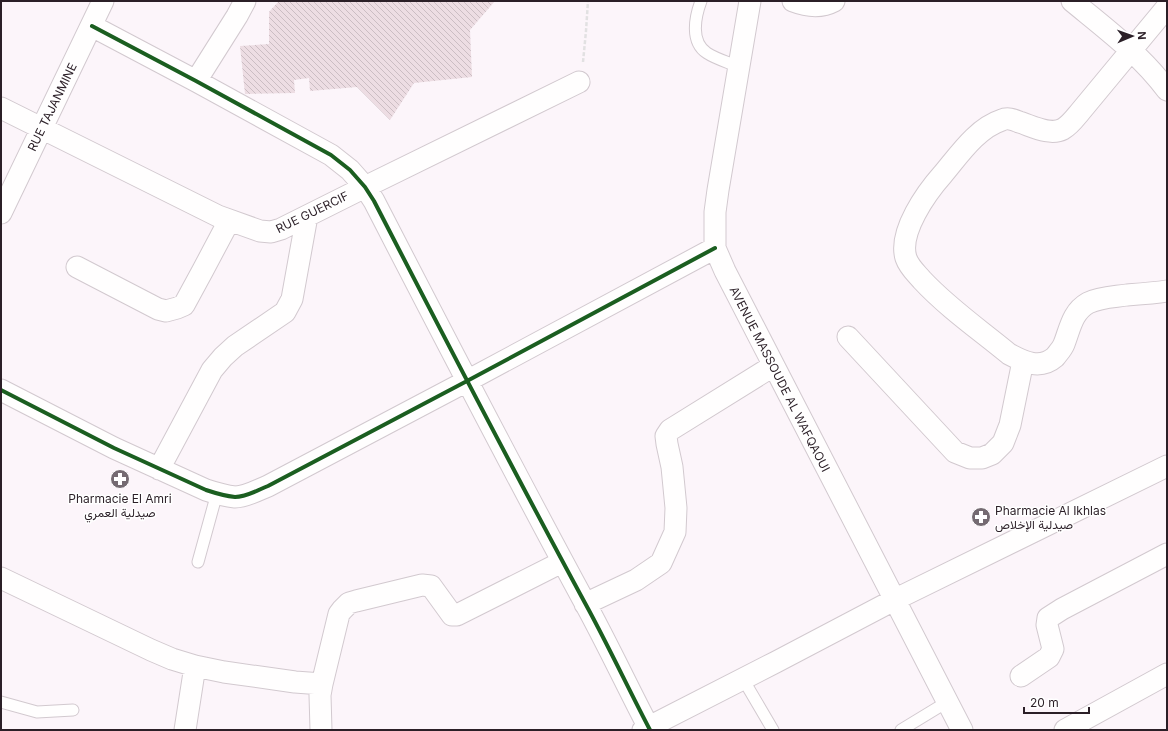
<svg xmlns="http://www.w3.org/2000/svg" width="1168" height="731" viewBox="0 0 1168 731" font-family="Inter,Vazirmatn,sans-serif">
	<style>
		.building { fill: url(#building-back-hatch) }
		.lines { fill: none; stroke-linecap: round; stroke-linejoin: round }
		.service-casing { stroke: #d2c9cf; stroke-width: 13 }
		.minor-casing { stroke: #d2c9cf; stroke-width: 23 }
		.path { stroke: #e2e1e2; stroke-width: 2.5; stroke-dasharray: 4 2; stroke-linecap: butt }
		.service { stroke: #fffefe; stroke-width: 11 }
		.minor { stroke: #fffefe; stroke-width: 21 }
		.cycleway-casing { stroke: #fff; stroke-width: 6 }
		.cycleway { stroke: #1b5e20; stroke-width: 4 }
		.labels { text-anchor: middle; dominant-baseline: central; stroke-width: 3; stroke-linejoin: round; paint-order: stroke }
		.street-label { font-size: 12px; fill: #2b1f27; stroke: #fff }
		.poi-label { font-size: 12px; fill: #2b1f27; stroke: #fff }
	</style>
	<defs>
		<pattern id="building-back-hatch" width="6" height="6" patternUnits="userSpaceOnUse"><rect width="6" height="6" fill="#eddde3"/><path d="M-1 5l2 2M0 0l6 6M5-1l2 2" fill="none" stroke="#cbbdc3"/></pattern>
	</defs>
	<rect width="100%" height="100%" fill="#fcf5fa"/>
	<path class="building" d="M279 1H495L470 30 472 77 414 83 390 120 357 87 310 91 309 78 294 80 295 93 245 94 240 46 269 44V12Z"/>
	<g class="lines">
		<g class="service-casing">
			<path id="service" d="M701 1C695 17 690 42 707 53 716 59 730 63 739 67
				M198 562 217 493
				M743 679 773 730
				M1 702 37 712 73 710
				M901 730 947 702"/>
		</g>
		<g class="minor-casing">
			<path id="minor" d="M750 1 718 190 715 212V248L725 271 962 730
				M793 1C806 6 821 8 834 1
				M1072 1C1106 29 1141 55 1167 90
				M1167 7 1080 112C1075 118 1070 125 1063 129 1050 136 1032 126 1019 122 1014 120 1008 117 1002 120 977 128 959 155 943 174 927 192 898 232 906 258 909 267 916 273 922 280 948 308 980 330 1009 354 1024 362 1040 370 1055 357 1058 353 1062 349 1064 344 1070 329 1072 312 1088 303 1100 297 1114 297 1127 295 1140 294 1154 293 1167 291
				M92 26 196 81 331 155 350 170 365 187 374 201C443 335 513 470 585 603 608 645 628 688 650 730
				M196 81 237 16 245 1
				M1 108 218 216 260 231 271 232 281 229 365 187 579 82
				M1 213 103 1
				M77 267 158 309 166 311 177 308 184 305 203 270 229 221
				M848 337 955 452 970 458H982L992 454 1003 443 1010 425 1023 361
				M1 390 114 448 206 490C215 493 225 496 235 497 246 497 258 490 268 486L467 381 715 248
				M159 469 212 370 223 357 235 346 285 312 292 299 307 216
				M1 578 151 650 172 659 195 666 224 672 295 682 322 684 320 695 321 730
				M585 604 636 580 661 563 675 532 676 508 672 467 667 444 666 436 670 430 773 366
				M1021 676 1049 657 1053 649 1047 625 1048 618 1062 609 1167 554
				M322 684 339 614 342 610 349 603 356 601 422 585 431 586 452 615H457L562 562
				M185 730 195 666
				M643 730 776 662 894 600 1167 466
				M1065 730 1167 674"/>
		</g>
		<path class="path" d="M583 62 586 31 588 1"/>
		<use href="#service" class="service"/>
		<use href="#minor" class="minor"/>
		<g class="cycleway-casing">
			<path id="cycleway" d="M92 26 196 81 331 155 350 170 365 187 374 201C443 335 513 470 585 603 608 645 628 688 650 730
				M1 390 114 448 206 490C215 493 225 496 235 497 246 497 258 490 268 486L467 381 715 248"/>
		</g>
		<use href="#cycleway" class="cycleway"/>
	</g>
	<defs>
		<g id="pharmacy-disc" transform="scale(1)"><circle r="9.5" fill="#746a71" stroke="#fff"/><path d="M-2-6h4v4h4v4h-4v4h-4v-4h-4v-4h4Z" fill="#fff"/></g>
	</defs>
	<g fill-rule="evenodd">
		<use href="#pharmacy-disc" x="120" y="479"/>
		<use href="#pharmacy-disc" x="981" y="517"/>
	</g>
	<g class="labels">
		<g class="street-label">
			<text transform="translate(52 107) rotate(-64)">RUE TAJANMINE</text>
			<text transform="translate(312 212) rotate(-26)">RUE GUERCIF</text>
			<text transform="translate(780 379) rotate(63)">AVENUE MASSOUDE AL WAFQAOUI</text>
		</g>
		<g class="poi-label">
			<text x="120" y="498">Pharmacie El Amri<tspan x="120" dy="14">صيدلية العمري</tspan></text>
			<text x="995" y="510" text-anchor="start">Pharmacie Al Ikhlas<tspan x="995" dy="14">صيدلية الإخلاص</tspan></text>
		</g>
	</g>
	<rect width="1168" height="731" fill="none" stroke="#2b1f27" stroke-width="4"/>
	<g transform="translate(1132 36) rotate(88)" stroke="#ffffff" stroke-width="3" paint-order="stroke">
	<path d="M0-3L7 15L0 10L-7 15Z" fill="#2b1f27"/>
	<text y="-6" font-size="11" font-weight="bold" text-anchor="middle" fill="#2b1f27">N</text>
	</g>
	<path d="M1024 707v6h65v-6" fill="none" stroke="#2b1f27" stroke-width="2"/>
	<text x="1030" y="707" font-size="12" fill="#2b1f27" stroke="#ffffff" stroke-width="3" paint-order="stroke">20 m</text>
</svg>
